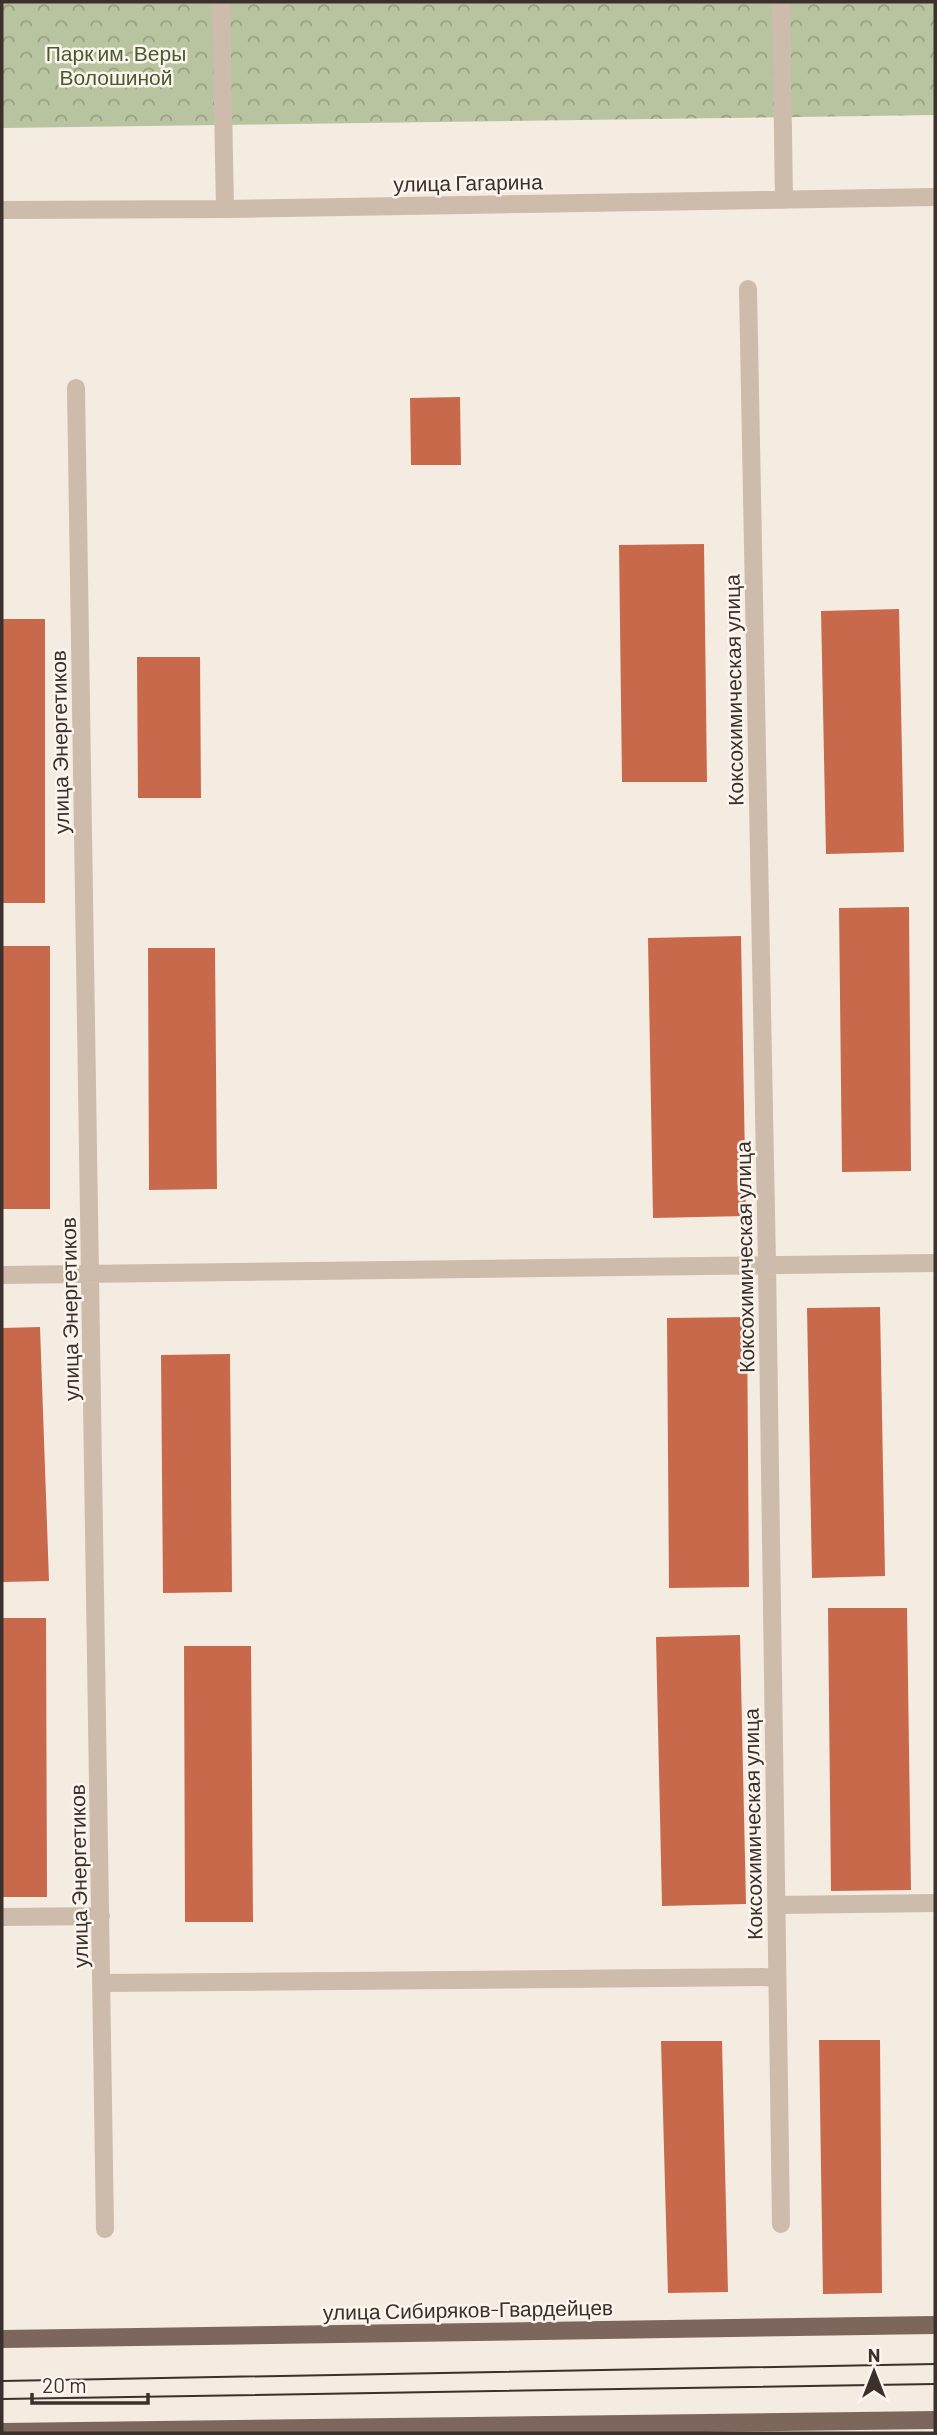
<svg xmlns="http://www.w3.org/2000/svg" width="937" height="2435" viewBox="0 0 937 2435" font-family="Barlow,sans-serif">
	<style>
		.park { fill: url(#park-crowns) }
		.building { fill: #c8694b }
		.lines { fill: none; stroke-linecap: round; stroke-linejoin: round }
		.minor { stroke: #cdbbac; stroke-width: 18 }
		.major { stroke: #7d675c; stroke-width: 18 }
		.tram { stroke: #3b302b; stroke-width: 2 }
		.labels { text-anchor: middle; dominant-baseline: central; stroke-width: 5; stroke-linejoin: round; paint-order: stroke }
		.park-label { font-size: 21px; fill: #4a5a2e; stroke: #fbf5ee }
		.street-label { font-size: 21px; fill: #3b302b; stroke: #fbf5ee }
	</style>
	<defs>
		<pattern id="park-crowns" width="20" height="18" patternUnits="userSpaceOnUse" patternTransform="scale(1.75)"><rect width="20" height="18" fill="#b8c4a0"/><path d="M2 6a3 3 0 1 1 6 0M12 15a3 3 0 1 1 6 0" fill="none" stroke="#97a083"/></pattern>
	</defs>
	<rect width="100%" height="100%" fill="#f4ebe1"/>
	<path class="park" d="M2 2H935V115L2 128Z"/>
	<path class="building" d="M460 397 461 465H411L410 398Z
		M704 544 707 782H622L619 545Z
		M899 609 904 852 826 854 821 611Z
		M2 619H45V903H2Z
		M137 657H200L201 798H138Z
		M909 907 911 1171 842 1172 839 908Z
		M741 936 746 1216 653 1218 648 938Z
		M2 946H50V1209H2Z
		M148 948H215L217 1189 149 1190Z
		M880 1307 885 1576 812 1578 807 1308Z
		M747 1317 749 1587 669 1588 667 1318Z
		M40 1327 49 1581 2 1582V1328Z
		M230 1354 232 1592 163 1593 161 1355Z
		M828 1608H907L911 1890 831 1891Z
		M2 1618H46L47 1897H2Z
		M740 1635 746 1904 662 1906 656 1637Z
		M184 1646H251L253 1922H185Z
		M819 2040H880L882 2293 823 2294Z
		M661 2041H722L728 2292 668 2293Z"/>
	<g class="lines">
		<path class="minor" d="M221 2 225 209
			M781 2 784 200
			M2 210 225 209 935 197
			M748 289 767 1265 781 2224
			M76 388 105 2229
			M2 1275 935 1263
			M777 1905 935 1903
			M2 1917 101 1916
			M103 1983 777 1977"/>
		<path class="major" d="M2 2339 935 2325
			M2 2432 935 2420"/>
		<path class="tram" d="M2 2381 935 2364
			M2 2399 935 2384"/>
	</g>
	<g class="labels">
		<g class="park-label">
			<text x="116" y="52">Парк им. Веры<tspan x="116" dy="24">Волошиной</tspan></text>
		</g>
		<g class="street-label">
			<text transform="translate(468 182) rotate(-1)">улица Гагарина</text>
			<text transform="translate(733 690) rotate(-91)">Коксохимическая улица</text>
			<text transform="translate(59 742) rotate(-91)">улица Энергетиков</text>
			<text transform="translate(744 1257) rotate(-91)">Коксохимическая улица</text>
			<text transform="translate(69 1309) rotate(-91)">улица Энергетиков</text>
			<text transform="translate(752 1824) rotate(-91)">Коксохимическая улица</text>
			<text transform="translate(78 1876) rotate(-91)">улица Энергетиков</text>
			<text transform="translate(468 2309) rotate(-1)">улица Сибиряков-Гвардейцев</text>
		</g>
	</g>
	<rect width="937" height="2435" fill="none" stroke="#3b302b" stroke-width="7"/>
	<g transform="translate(874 2372)" stroke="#fbf5ee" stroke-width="5" paint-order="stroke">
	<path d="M0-5L12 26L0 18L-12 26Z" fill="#3b302b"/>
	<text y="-10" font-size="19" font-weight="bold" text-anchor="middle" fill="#3b302b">N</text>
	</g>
	<path d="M32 2393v10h116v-10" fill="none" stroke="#3b302b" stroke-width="3.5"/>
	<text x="42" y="2393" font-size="21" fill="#3b302b" stroke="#fbf5ee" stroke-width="5" paint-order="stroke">20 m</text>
</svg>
